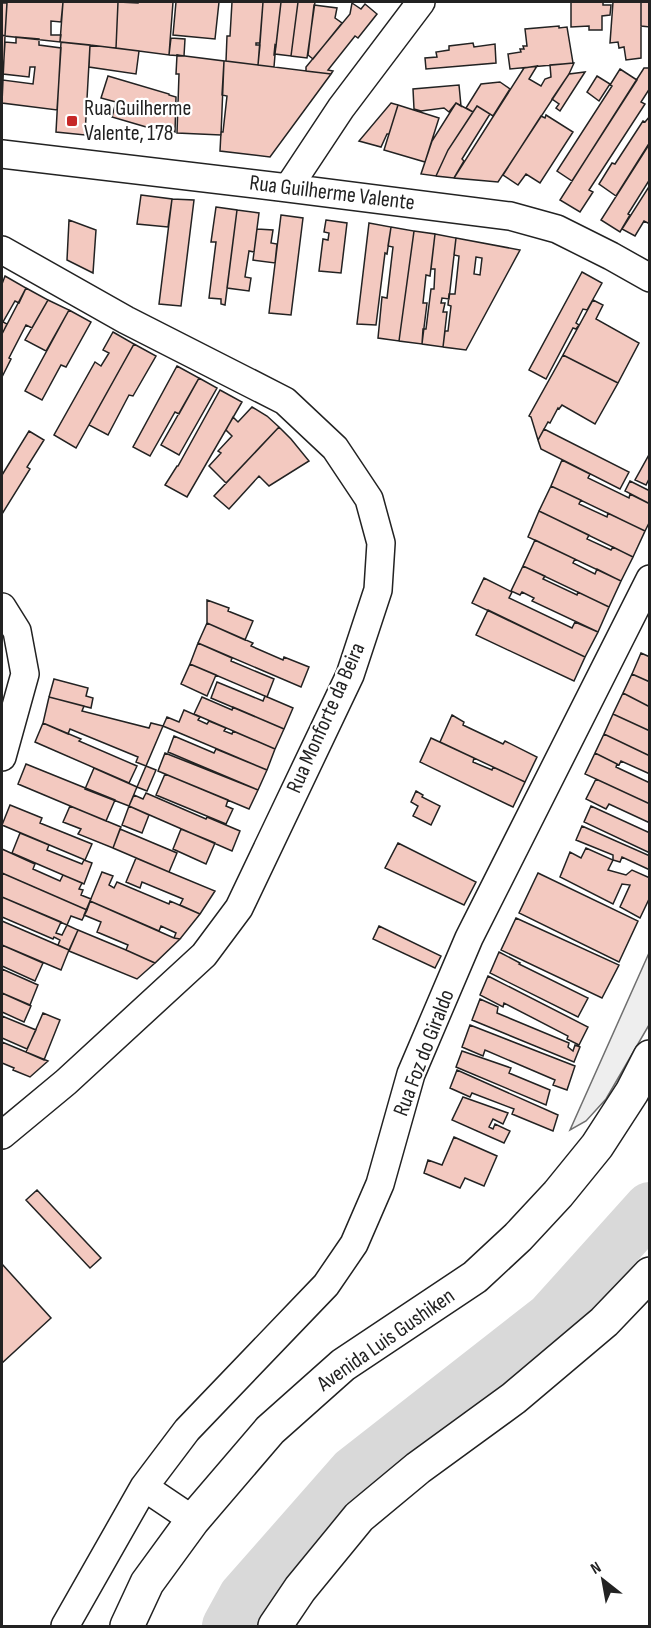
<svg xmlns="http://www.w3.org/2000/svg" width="651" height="1628" viewBox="0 0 651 1628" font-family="'Sofia Sans Condensed',sans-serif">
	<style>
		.green { fill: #eee; stroke: #6f6f6f; stroke-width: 1.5 }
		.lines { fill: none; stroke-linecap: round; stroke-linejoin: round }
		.river { stroke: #d9d9d9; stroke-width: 52 }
		.building { fill: #f3c9c0; stroke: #222; stroke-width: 1.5; fill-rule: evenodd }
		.minor-casing { stroke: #222; stroke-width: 30 }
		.secondary-casing { stroke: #222; stroke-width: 36 }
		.minor { stroke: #fff; stroke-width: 27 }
		.secondary { stroke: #fff; stroke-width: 33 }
		.poi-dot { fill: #c62828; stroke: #fff; stroke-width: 2 }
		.labels { text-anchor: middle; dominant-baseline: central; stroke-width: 4.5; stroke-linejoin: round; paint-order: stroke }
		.poi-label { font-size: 22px; fill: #222; stroke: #fff; text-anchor: start }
		.street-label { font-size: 22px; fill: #222; stroke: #fff }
	</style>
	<rect width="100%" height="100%" fill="#fff"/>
	<path class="green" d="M649 953V1025L606 1099 586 1121 570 1130Z"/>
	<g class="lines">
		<path class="river" d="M228 1626 244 1597 354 1472 551 1318 650 1208"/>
	</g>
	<path class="building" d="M2 2 3 3H7L5 36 2 35Z
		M7 2H63L61 22 51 21V35H61L60 42 5 36Z
		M63 2H118L116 48 60 42Z
		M118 2 138 3V2H173L169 55 116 48Z
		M176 2H219L215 39 173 35Z
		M229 2H263L260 43H256V45H260L258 65 226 61 227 36H230L232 2Z
		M263 2H281L276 46 275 45 274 55H275L274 67 258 65Z
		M281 2H298L291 56 275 54Z
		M298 2H315L307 58 291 56Z
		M571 2H603V5H611L610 15 602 16V30H589V26L571 27Z
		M613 2H641V58L626 60 624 47 619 48 618 42 610 43Z
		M641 2H650V27L641 26Z
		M352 3 361 9 365 4 377 14 358 38 355 36 328 70 333 71 331 74 306 71V67L350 14Z
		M314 5 337 8 335 18 342 23 313 59 308 55Z
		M559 26V28L567 27 573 63 510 69 508 54 521 52 520 49H524L523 46H527L525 29Z
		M2 35 5 36 3 80H2Z
		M16 37 39 39V45L61 48 57 110 2 103 3 80 33 84 35 67H30L29 77 3 74 5 42 16 43Z
		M171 38 185 39 184 56 169 55Z
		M61 42 90 45 85 135 56 132Z
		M473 43 474 47 495 44 496 63 426 69 425 58 437 57 436 52 449 50V46Z
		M90 45 139 51 136 74 89 67Z
		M177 55 224 61 221 135 177 133 179 74H176Z
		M224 61H226L331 74 270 157 220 151 221 132H223L227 96 222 95Z
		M574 63 569 74 498 182 454 178 524 68 537 66 529 79 541 86 545 79 551 77 550 65Z
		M644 68H650V88L641 102 645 104 589 190 593 192 580 212 560 200Z
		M620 69 637 80 572 181 557 171 612 86 610 85Z
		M585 72 560 111 556 108 559 104 552 99 569 74Z
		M108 76 169 94V95L176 97 175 132 161 127 160 131 112 117 116 102 101 98Z
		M597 76 610 84 599 101 587 92Z
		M500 82 510 89 493 116 477 106 473 112 466 108 481 84Z
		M459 85 461 106 456 103 449 112 444 108 421 111 414 109 413 89Z
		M391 103 398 105 389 134H387L381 147 359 141Z
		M456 103 473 112 448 150 436 176 421 174 432 141Z
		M398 105 439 118 425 162 384 150Z
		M477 106 490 114 462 159 464 161 454 178 436 176 448 150Z
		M546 115 573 132 540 183 526 174 518 185 503 175 541 116 545 118Z
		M650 116V142L616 196 599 184 612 163 615 164 643 121 645 122Z
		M650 143V179L628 214 630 215 620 232 601 220Z
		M650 185V224L644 221 635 236 622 229Z
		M141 195 172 199 168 227 137 224Z
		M172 199 194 200 181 306 159 304Z
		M216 207 237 210 225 305 221 304V299L209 298 216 242H211Z
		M237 210 259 213 254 252 249 251 245 277 251 278 249 291 227 288Z
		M281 215 303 218 291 315 269 313Z
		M69 220 96 230 93 273 67 260Z
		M326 220 347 223 341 273 319 271 323 239 328 240 329 233 324 232Z
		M369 223 391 227 387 254 385 253 376 325 357 324Z
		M391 227 414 231 399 341 378 338 382 297 387 298 393 247 388 246Z
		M257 229 273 230 271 243 277 244 275 263 253 260Z
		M414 231 435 234 430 276 426 275 423 303H427L422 344 399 341Z
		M435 234 456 238 449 299 442 298 441 303H445L443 312H447L443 347 422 344 423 329H426L431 289H434L435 269H431Z
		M456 238 520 250 466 350 443 347 445 331H448L451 306 448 305 449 294H455L459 256 454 255ZM476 257 482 258 480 275 474 274Z
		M582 272 602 283 587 310 583 309 576 323 579 325 576 329 573 328 546 379 529 370Z
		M5 276 26 288 19 303 15 301 3 322 7 324 2 334V284Z
		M26 288 48 300 32 328 26 325 9 358 11 359 2 377V334Z
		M48 300 69 310 46 351 25 340Z
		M593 300 603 305 596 319 639 343 618 383 563 355Z
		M69 310 91 322 66 367 61 365 42 400 25 391Z
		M113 332 134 344 76 448 54 435 95 362 101 366 109 353 103 350Z
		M134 344 156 356 133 396 129 395 108 435 89 425Z
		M563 355 618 383 595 424 562 405 559 409 558 408 550 423 548 422 538 440 531 417 529 416Z
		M177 366 199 378 179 414 175 412 150 456 133 447Z
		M199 378 217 388 179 455 161 445Z
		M220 390 242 402 187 497 165 485 177 466H178Z
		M252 407 267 416 279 427 226 483 209 466 221 453 218 451 232 436 226 430 233 417 238 422Z
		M279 427 291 439 309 461 269 486 259 476 229 509 214 496Z
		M544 429 629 472 620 489 541 449 538 440Z
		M29 431 44 440 27 467 30 469 2 514V475Z
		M650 453V477L646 485 635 480Z
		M562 460 590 474 588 478 629 498 630 494 650 504V521L645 531 551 486Z
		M630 481 650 491V504L625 491Z
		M551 486 581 500 579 504 607 517 608 513 645 531 633 557 539 511Z
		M539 511 589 535 587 539 611 550 613 547 633 557 621 581 528 537Z
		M535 540 575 559 573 563 595 574 597 569 621 581 609 607 523 566Z
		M523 566 545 576 543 579 577 595 578 592 609 607 598 632 532 601 534 598 522 592 520 595 511 591Z
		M484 578 512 592 509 598 572 628 575 622 598 632 585 657 472 603Z
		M207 600 229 608 228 611 253 621 245 640 207 623Z
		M488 610 585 657 574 681 476 635Z
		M207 623 253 643 251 646 283 660 284 657 309 667 301 687 198 643Z
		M198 643 232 658 231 661 274 679 267 697 190 664Z
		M641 653 650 657V682L632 674Z
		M190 664 216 675 207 696 181 684Z
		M632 674 650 682V707L623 693Z
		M54 679 88 688 86 696 93 698 91 708 49 697Z
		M217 682 263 701 265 696 293 708 284 729 211 698Z
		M623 693 650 707V731L613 714Z
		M49 697 84 706 82 711 149 728 151 723 163 726 146 766 136 762 138 757 70 729 68 734 43 723Z
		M202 697 232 710 233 707 284 729 275 749 194 714Z
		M184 710 200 717 198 720 207 724 209 721 226 728 224 731 232 734 233 731 275 749 267 770 163 726 167 717 179 722Z
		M613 714 650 731V756L604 734Z
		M452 715 464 722 463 725 503 744 505 741 537 757 525 782 440 742Z
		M43 723 81 739 79 741 137 766 129 783 35 742Z
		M604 734 650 756V774L621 761 619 765 595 753Z
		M174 736 214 753 216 749 267 770 258 790 168 752Z
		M431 738 474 758 473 762 492 770 493 767 525 782 513 807 420 762Z
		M165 753 258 790 249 809 158 771Z
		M595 753 617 764 616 767 650 783V804L585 774Z
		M26 764 115 800 106 821 18 784Z
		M146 766 156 770 147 791 137 787Z
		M94 768 137 787 129 806 85 789Z
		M165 774 228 800 226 806 233 809 226 824 156 795Z
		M596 779 650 804V823L609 804 606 809 586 799Z
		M416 791 423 795 422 797 440 806 431 825 413 816 418 806 411 802Z
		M146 793 206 819 207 817 240 831 232 851 129 806 134 795 143 799Z
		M10 805 42 818 40 823 92 844 85 860 2 825Z
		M70 806 121 827 113 848 78 834 81 829 63 822Z
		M129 806 149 815 142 833 122 825Z
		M591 806 650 833V853L584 822Z
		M582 826 650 856V870L622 857 620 862 613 860V855L576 840Z
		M120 829 177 853 169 872 113 848Z
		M181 829 215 843 206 864 173 849Z
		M20 833 49 845 47 850 82 864 84 860 92 863 84 884 12 853Z
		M398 843 476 882 464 905 385 868Z
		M586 848 613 860 608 870 626 875 632 870 650 878V897L640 918 620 907 630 885 622 884 613 904 560 877 570 852 581 858Z
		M2 849 35 864 33 869 60 881 63 875 82 883 79 889 83 890 81 895 91 899 87 910 2 873Z
		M136 858 169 872 215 891 200 914 180 905 183 899 142 882 140 888 126 882Z
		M102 872 113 876 109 885 114 888 117 882 169 904 170 901 200 914 180 939 174 938 176 933 161 926 159 931 90 901Z
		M2 873 87 910 82 920 71 916 67 925 2 897Z
		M538 873 638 921 619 962 519 913Z
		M2 897 61 922 56 933 62 935 67 925 78 930 69 950 58 945 60 940 54 937 53 939 2 917Z
		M90 901 174 938 180 939 155 963 126 950 128 945 97 932 101 922 84 915Z
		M516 918 619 965 602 998 501 950Z
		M2 921 69 950 61 970 2 945Z
		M379 926 441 956 435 968 373 939Z
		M78 930 126 950 155 963 137 979 69 951Z
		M2 945 43 963 35 981 2 966Z
		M499 952 520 963 519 964 588 998 578 1017 490 973Z
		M2 969 38 985 30 1005 2 993Z
		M488 976 588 1027 579 1045 567 1039 568 1036 504 1003 503 1007 480 995Z
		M2 993 31 1006 24 1022 2 1012Z
		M480 999 498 1007 497 1013 569 1043 568 1047 573 1051 575 1045 580 1047 574 1062 472 1020Z
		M43 1013 60 1020 44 1060 26 1052Z
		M2 1016 36 1030 27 1049 2 1038Z
		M470 1025 575 1066 567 1090 553 1085 555 1080 485 1050 483 1056 462 1047Z
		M2 1042 26 1052 48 1061 30 1077 13 1070 14 1068 2 1063Z
		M462 1051 511 1068 509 1073 550 1090 546 1105 456 1067Z
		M457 1070 558 1115 553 1131 512 1114 514 1109 472 1093 470 1097 450 1088Z
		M463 1097 508 1113 503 1124 493 1119 489 1127 493 1129 495 1124 510 1131 504 1143 452 1120Z
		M454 1137 497 1156 484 1186 465 1178 460 1188 424 1173 428 1160 442 1165Z
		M37 1190 101 1258 90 1268 26 1200Z
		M2 1264 51 1318 2 1363Z"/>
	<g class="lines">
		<g class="minor-casing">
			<path id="minor" d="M2 154 288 188 510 216 557 229 611 256 650 278
				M288 188 341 108 421 2
				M2 250 126 320 285 401 335 448 369 499 381 543 378 590 350 675 239 908 204 955 66 1082 2 1135
				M2 607 17 631 25 674 2 757
				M144 1487 193 1520
				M65 1626 144 1487 187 1430 326 1285 354 1244 380 1184 411 1074 469 938 650 579"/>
		</g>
		<g class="secondary-casing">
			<path id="secondary" d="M127 1626 147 1583 193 1520 270 1430 343 1365 475 1277 518 1237 558 1194 597 1146 632 1092 650 1057
				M275 1626 300 1589 359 1517 418 1468 514 1398 604 1322 650 1274"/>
		</g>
		<use href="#minor" class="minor"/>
		<use href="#secondary" class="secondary"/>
	</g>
	<rect class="poi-dot" x="66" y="115" width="12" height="12" rx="3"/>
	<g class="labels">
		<g class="poi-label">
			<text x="84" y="108">Rua Guilherme<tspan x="84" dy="25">Valente, 178</tspan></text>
		</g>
		<g class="street-label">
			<text transform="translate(332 193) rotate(7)">Rua Guilherme Valente</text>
			<text transform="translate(326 718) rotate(-66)">Rua Monforte da Beira</text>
			<text transform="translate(424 1053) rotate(-69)">Rua Foz do Giraldo</text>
			<text transform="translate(386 1340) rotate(-35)">Avenida Luis Gushiken</text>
		</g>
	</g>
	<rect width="651" height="1628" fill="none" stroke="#222222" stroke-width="6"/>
	<g transform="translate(603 1580) rotate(329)" stroke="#ffffff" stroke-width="4.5" paint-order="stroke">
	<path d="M0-4.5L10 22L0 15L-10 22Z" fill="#222222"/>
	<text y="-9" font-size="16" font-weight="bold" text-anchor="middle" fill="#222222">N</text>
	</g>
</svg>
